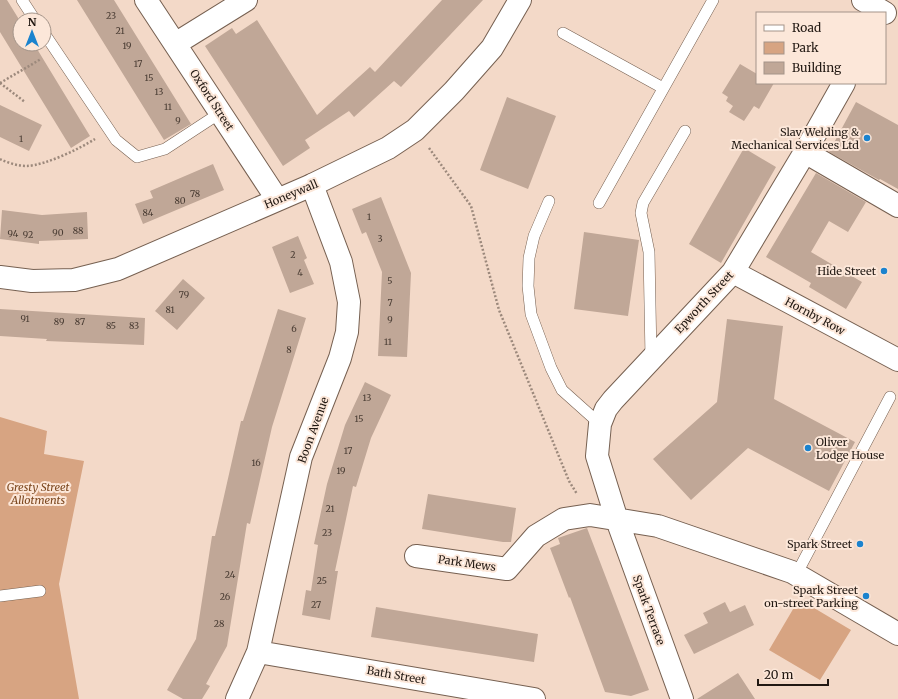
<svg xmlns="http://www.w3.org/2000/svg" width="898" height="699" viewBox="0 0 898 699" font-family="Merriweather,serif">
	<style>
		.green { fill: #d7a482 }
		.building { fill: #c0a797 }
		.lines { fill: none; stroke-linecap: round; stroke-linejoin: round }
		.lane-casing { stroke: #766051; stroke-width: 12 }
		.street-casing { stroke: #766051; stroke-width: 24 }
		.secondary-casing { stroke: #766051; stroke-width: 24 }
		.path { stroke: #9c897c; stroke-width: 2.5; stroke-dasharray: 2 2; stroke-linecap: butt }
		.lane { stroke: #fff; stroke-width: 11 }
		.street { stroke: #fff; stroke-width: 22 }
		.secondary { stroke: #fff; stroke-width: 22 }
		.poi-dot { fill: #1b83ce; stroke: #fce7d9; stroke-width: 1.5 }
		.labels { text-anchor: middle; dominant-baseline: central; stroke-width: 4; stroke-linejoin: round; paint-order: stroke }
		.number-label { font-size: 9px; fill: #493c33 }
		.street-label { font-size: 11px; fill: #211812; stroke: #fce7d9 }
		.poi-label { font-size: 11px; fill: #211812; stroke: #fce7d9; text-anchor: end }
		.park-label { font-size: 11px; font-style: italic; fill: #7c471e; stroke: #fce7d9 }
	</style>
	<rect width="100%" height="100%" fill="#f3d9c8"/>
	<path class="green" d="M0 417 47 431 44 454 84 461 59 584 79 699H0Z
		M799 599 851 630 820 680 769 650Z"/>
	<path class="building" d="M0 0H7L20 21V44H34L90 136 71 148 0 32Z
		M77 0H114L191 124 164 140Z
		M442 0H483L401 87 394 81 354 117 349 111 305 140 310 148 283 166 205 46 232 28 236 34 257 20 317 115 370 67 375 72Z
		M740 64 757 74V83H774L759 109 754 106 744 121 729 112 733 106 726 101 728 97 722 93Z
		M507 97 556 116 528 189 480 170Z
		M856 102 898 125V189L880 179 879 180 829 152Z
		M0 105 42 125 29 151 0 137Z
		M744 148 776 167 721 263 689 244Z
		M213 164 224 190 143 224 135 204 153 198 150 191Z
		M816 173 866 202 848 232 829 221 811 252 862 282 846 309 809 287 811 283 766 257Z
		M381 197 411 273 407 357 378 356 382 272 366 232 362 234 352 209Z
		M2 210 42 215 87 212 88 239 39 241V244L0 239Z
		M584 232 639 240 628 316 574 309Z
		M298 236 307 258 304 260 314 284 290 293 272 247Z
		M183 279 205 298 177 330 155 311Z
		M0 309 145 318 144 345 46 341 47 339 0 336Z
		M278 309 306 318 272 427 250 524 247 523 227 646 206 684 210 686 202 699H183L167 690 196 639 212 536H215L241 421H243Z
		M727 319 783 326 774 399 855 442 829 491 748 448 691 500 653 459 717 402Z
		M365 382 391 395 371 438 356 487 353 486 335 571H338L330 620 302 615 306 590 311 591 318 545 314 544 327 484 345 425Z
		M428 494 516 508 511 542H503L422 529Z
		M587 528 649 690 631 696 605 692 570 597 569 598 550 548 560 544 558 538Z
		M725 602 730 612 745 605 754 625 694 654 684 635 708 623 703 613Z
		M376 607 538 634 534 662 371 637Z
		M738 673 755 699H697Z"/>
	<g class="lines">
		<g class="lane-casing">
			<path id="lane" d="M22 0 35 20
				M44 33 116 140 137 157 165 149 220 113
				M563 33 663 88
				M549 201 534 236 529 258 528 286 531 314 551 368 562 390 600 424
				M599 203 713 0
				M651 357 649 252 641 213 643 203 685 131
				M796 575 890 397
				M0 596 40 591"/>
		</g>
		<g class="street-casing">
			<path id="street" d="M146 0 277 199
				M863 0 885 13
				M175 44 246 0
				M805 152 898 206
				M733 272 898 360
				M416 556 507 569 536 536 564 519 590 515 658 526 792 572 898 634
				M258 652 534 699
				M237 699 258 652 301 457 340 358 347 332 349 302 341 262 312 185
				M682 699 617 520 597 456 600 424 606 409 613 400 733 272 805 152 844 83"/>
		</g>
		<g class="secondary-casing">
			<path id="secondary" d="M0 277 32 281 74 280 118 269 312 185 388 148 415 130 454 91 492 48 520 0"/>
		</g>
		<path class="path" d="M0 83 41 59
			M0 83 25 102
			M429 148 471 206 499 310 569 481 577 494
			M0 159C8 163 18 166 27 166 46 165 79 149 95 139"/>
		<use href="#lane" class="lane"/>
		<use href="#street" class="street"/>
		<use href="#secondary" class="secondary"/>
	</g>
	<g class="poi-dot">
		<circle cx="867" cy="138" r="4"/>
		<circle cx="884" cy="271" r="4"/>
		<circle cx="808" cy="448" r="4"/>
		<circle cx="860" cy="544" r="4"/>
		<circle cx="866" cy="596" r="4"/>
	</g>
	<g class="labels">
		<g class="number-label">
			<text x="111" y="15">23</text>
			<text x="120" y="30">21</text>
			<text x="127" y="45">19</text>
			<text x="138" y="63">17</text>
			<text x="149" y="77">15</text>
			<text x="159" y="91">13</text>
			<text x="168" y="106">11</text>
			<text x="178" y="120">9</text>
			<text x="21" y="138">1</text>
			<text x="195" y="193">78</text>
			<text x="180" y="200">80</text>
			<text x="148" y="212">84</text>
			<text x="369" y="216">1</text>
			<text x="78" y="230">88</text>
			<text x="58" y="232">90</text>
			<text x="13" y="233">94</text>
			<text x="28" y="234">92</text>
			<text x="380" y="238">3</text>
			<text x="293" y="254">2</text>
			<text x="300" y="272">4</text>
			<text x="390" y="280">5</text>
			<text x="184" y="294">79</text>
			<text x="390" y="302">7</text>
			<text x="170" y="309">81</text>
			<text x="25" y="318">91</text>
			<text x="390" y="319">9</text>
			<text x="59" y="321">89</text>
			<text x="80" y="321">87</text>
			<text x="111" y="325">85</text>
			<text x="134" y="325">83</text>
			<text x="294" y="328">6</text>
			<text x="388" y="341">11</text>
			<text x="289" y="349">8</text>
			<text x="367" y="397">13</text>
			<text x="359" y="418">15</text>
			<text x="348" y="450">17</text>
			<text x="256" y="462">16</text>
			<text x="341" y="470">19</text>
			<text x="330" y="508">21</text>
			<text x="327" y="532">23</text>
			<text x="230" y="574">24</text>
			<text x="322" y="580">25</text>
			<text x="225" y="596">26</text>
			<text x="316" y="604">27</text>
			<text x="219" y="623">28</text>
		</g>
		<g class="street-label">
			<text transform="translate(212 100) rotate(57)">Oxford Street</text>
			<text transform="translate(291 194) rotate(-23)">Honeywall</text>
			<text transform="translate(704 302) rotate(-47)">Epworth Street</text>
			<text transform="translate(815 316) rotate(28)">Hornby Row</text>
			<text transform="translate(313 430) rotate(-70)">Boon Avenue</text>
			<text transform="translate(467 563) rotate(8)">Park Mews</text>
			<text transform="translate(649 610) rotate(70)">Spark Terrace</text>
			<text transform="translate(396 675) rotate(10)">Bath Street</text>
		</g>
		<g class="poi-label">
			<text x="859" y="132">Slav Welding &amp;<tspan x="859" dy="13">Mechanical Services Ltd</tspan></text>
			<text x="876" y="271">Hide Street</text>
			<text x="816" y="442" text-anchor="start">Oliver<tspan x="816" dy="13">Lodge House</tspan></text>
			<text x="852" y="544">Spark Street</text>
			<text x="858" y="590">Spark Street<tspan x="858" dy="13">on-street Parking</tspan></text>
		</g>
		<g class="park-label">
			<text x="38" y="487">Gresty Street<tspan x="38" dy="13">Allotments</tspan></text>
		</g>
	</g>
	<rect x="756" y="12" width="130" height="72" fill="#fce7d9" stroke="#a49489"/>
	<rect x="764" y="25" width="20" height="6" fill="#ffffff" stroke="#a49489"/>
	<text x="792" y="32" font-size="12" fill="#211812">Road</text>
	<rect x="764" y="42" width="20" height="12" fill="#d7a482" stroke="#a49489"/>
	<text x="792" y="52" font-size="12" fill="#211812">Park</text>
	<rect x="764" y="62" width="20" height="12" fill="#c0a797" stroke="#a49489"/>
	<text x="792" y="72" font-size="12" fill="#211812">Building</text>
	<g transform="translate(32 32)"><circle r="19" fill="#fce7d9" stroke="#a49489"/>
	<path d="M0-3L7 15L0 10L-7 15Z" fill="#1b83ce"/>
	<text y="-6" font-size="11" font-weight="bold" text-anchor="middle" fill="#211812">N</text>
	</g>
	<path d="M758 679v6h70v-6" fill="none" stroke="#211812" stroke-width="2"/>
	<text x="764" y="679" font-size="12" fill="#211812" stroke="#fce7d9" stroke-width="3" paint-order="stroke">20 m</text>
</svg>
